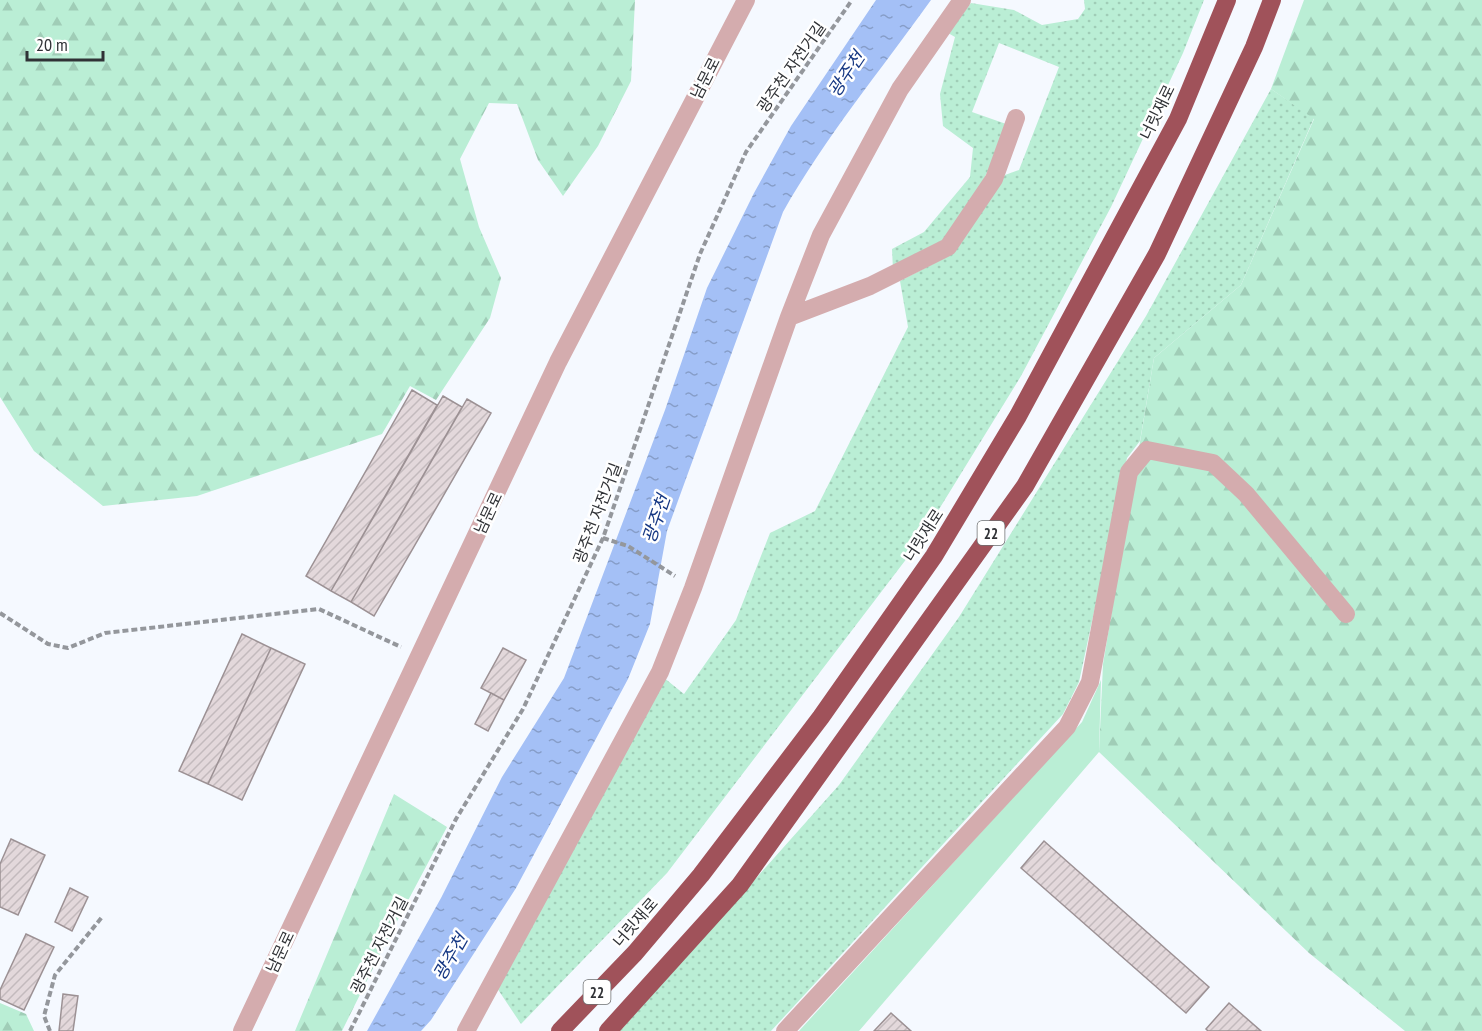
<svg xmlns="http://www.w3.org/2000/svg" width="1482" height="1031" viewBox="0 0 1482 1031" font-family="'PT Sans Narrow','Noto Sans KR',sans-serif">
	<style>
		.grass { fill: url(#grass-dots) }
		.forest { fill: url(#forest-firs) }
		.park { fill: #baeed5 }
		.water { fill: url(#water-ripples) }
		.building { fill: url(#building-hatch); stroke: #9c9194; stroke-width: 1.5 }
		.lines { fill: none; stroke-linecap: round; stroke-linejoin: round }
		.path { stroke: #94979c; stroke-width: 4; stroke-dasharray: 6 3; stroke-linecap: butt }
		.minor { stroke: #d4acae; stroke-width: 18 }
		.highway { stroke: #a0525a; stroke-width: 18 }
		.labels { text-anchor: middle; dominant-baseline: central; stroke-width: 5; stroke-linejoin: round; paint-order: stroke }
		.shield { fill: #fff; stroke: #6e7072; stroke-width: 1.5 }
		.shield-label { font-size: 15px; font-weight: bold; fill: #303236 }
		.street-label { font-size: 16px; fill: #303236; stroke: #fff }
		.water-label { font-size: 18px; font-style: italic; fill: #153783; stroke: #fff }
	</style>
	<defs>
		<pattern id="grass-dots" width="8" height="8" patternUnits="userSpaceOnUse" patternTransform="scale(1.5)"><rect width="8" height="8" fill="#baeed5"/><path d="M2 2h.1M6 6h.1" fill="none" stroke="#a0cdb7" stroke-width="1.8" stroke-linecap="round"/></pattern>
		<pattern id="forest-firs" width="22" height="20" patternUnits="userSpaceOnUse" patternTransform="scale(1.5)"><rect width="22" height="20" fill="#baeed5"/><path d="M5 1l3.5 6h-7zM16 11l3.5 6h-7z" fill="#a0cdb7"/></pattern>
		<pattern id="water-ripples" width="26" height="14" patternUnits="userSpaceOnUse" patternTransform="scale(1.5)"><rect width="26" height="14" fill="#a4c0f6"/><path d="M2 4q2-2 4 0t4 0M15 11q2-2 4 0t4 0" fill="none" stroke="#869dc8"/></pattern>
		<pattern id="building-hatch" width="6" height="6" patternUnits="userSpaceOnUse" patternTransform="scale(1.5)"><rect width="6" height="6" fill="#e3d8db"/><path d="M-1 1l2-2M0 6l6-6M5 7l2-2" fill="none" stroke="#c3babd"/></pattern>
	</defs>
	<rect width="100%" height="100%" fill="#f5f9ff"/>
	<path class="grass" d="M1084 0H1204L1183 53 1111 207 1021 376 917 545 667 873 521 1024 495 985 663 677 684 694 736 620 770 533 815 511 908 327 900 281 954 253 1005 175 1019 170 1059 67 999 43 972 112 1009 125C993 159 968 222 938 245 925 255 908 262 893 270L892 249 924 232 970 177 973 148 943 126 940 94 955 37 948 33 971 3 1014 10 1042 25 1078 19 1085 9Z
		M1271 89 1314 118 1241 285 1154 358 1140 441 1127 458 1079 682 1063 714 771 1031H620L839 785 959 617 1146 316Z"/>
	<path class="forest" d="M0 0H635L631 81 598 146 563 196 538 160 517 104 489 103 460 159 479 227 501 278 490 318 436 400 410 386 382 434 197 496 103 506 34 451 0 397Z
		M1304 0H1482V1031H1405L1309 953 1099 752 1103 664 1154 358 1241 285 1314 119 1271 89Z
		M394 794 447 827 385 944 342 1031H295Z
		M0 1003 26 1014 34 1031H0Z"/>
	<path class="park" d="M1101 680 1099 752 859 1031H799L1082 722Z"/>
	<path class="water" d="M876 0H931C881 70 826 136 783 212L667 531 650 624 628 679 516 888 431 1020 421 1031H367L441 898 502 777 564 678 665 410 707 288 754 193 791 126Z"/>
	<path class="building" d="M412 390 437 405 331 591 306 576Z
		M443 396 462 407 351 602 331 591Z
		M467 399 491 413 374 616 351 602Z
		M242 634 271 648 208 784 179 771Z
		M271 648 305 664 242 800 208 784Z
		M503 648 526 660 504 700 481 688Z
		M491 693 504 700 488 731 475 724Z
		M11 839 45 855 18 915 0 907V864Z
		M1044 841 1209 987 1186 1013 1021 868Z
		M70 888 88 897 72 931 55 922Z
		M26 934 54 947 24 1010 0 999V990Z
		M63 994 78 996 73 1031H59Z
		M1229 1003 1261 1031H1208L1206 1029Z
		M891 1013 911 1031H874Z"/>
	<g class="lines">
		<path class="path" d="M603 538 628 546 675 576
			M0 613 48 644 68 648 105 633 319 609 401 647
			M50 1031 44 1016 55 975 102 917
			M350 1031 456 819 523 709 603 538 700 254 746 152 852 0"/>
		<path class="minor" d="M789 317 870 286 948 247 994 179 1016 118
			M242 1031 558 362 746 0
			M466 1031 660 672 693 588 789 317 821 235 900 89 962 0
			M785 1031 1067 727 1090 682 1129 472 1147 450 1213 463 1246 494 1346 614"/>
		<path class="highway" d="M560 1031 635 953 701 875 821 717 934 556 1018 416 1178 119 1227 0
			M608 1031 740 885 1025 486 1157 254 1254 47 1272 0"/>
	</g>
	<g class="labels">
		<g class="shield">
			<rect x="977.5" y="521" width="27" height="24" rx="4.5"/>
			<rect x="583.5" y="980" width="27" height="24" rx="4.5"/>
		</g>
		<g class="shield-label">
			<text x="991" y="533">22</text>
			<text x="597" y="992">22</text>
		</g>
		<g class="street-label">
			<text transform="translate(791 67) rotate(-55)">광주천 자전거길</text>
			<text transform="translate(705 78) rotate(-63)">남문로</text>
			<text transform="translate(1157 112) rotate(-64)">너릿재로</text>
			<text transform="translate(488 513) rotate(-65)">남문로</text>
			<text transform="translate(597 513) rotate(-69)">광주천 자전거길</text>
			<text transform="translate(923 535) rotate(-57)">너릿재로</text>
			<text transform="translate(635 922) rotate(-49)">너릿재로</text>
			<text transform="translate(379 945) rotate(-63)">광주천 자전거길</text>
			<text transform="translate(280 952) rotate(-65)">남문로</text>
		</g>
		<g class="water-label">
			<text transform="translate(846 74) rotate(-56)">광주천</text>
			<text transform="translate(656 519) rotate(-71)">광주천</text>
			<text transform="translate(450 957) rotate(-60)">광주천</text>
		</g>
	</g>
	<path d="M27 51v9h76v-9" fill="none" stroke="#303236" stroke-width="3"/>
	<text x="36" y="51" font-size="18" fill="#303236" stroke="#ffffff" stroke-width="4.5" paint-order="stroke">20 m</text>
</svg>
